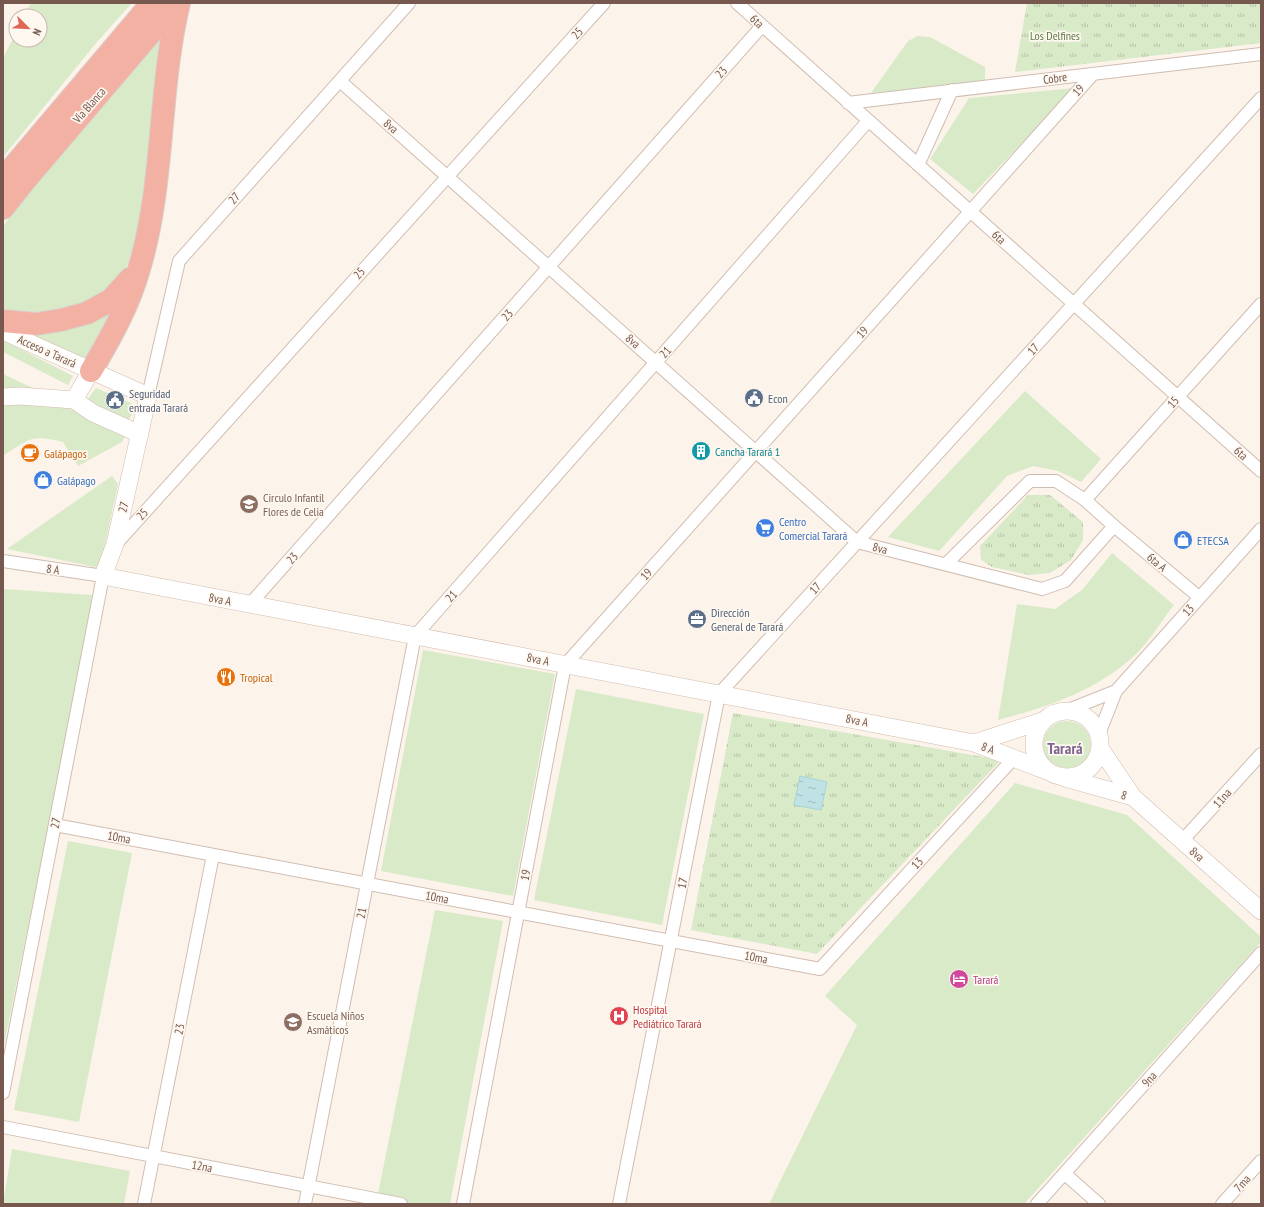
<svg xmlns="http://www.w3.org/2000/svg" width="1264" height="1207" viewBox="0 0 1264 1207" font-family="'PT Sans Narrow',sans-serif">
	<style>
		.green { fill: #d9eac8 }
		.park { fill: url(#park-tufts) }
		.water { fill: url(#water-ripples); stroke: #a5d4d7 }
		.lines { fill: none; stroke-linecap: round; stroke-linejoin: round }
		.street-casing { stroke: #d0bdb2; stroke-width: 14 }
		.secondary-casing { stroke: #d3bcb0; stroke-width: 18 }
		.highway-casing { stroke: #d9d0cd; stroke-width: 24 }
		.street { stroke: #fff; stroke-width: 12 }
		.secondary { stroke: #fff; stroke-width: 17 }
		.highway { stroke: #f3b1a4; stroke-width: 22 }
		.labels { text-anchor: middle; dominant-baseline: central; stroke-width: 3.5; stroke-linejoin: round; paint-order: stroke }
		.street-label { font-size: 12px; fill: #76584e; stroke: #fef8f1 }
		.park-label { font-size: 12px; fill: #5b7b46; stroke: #fef8f1 }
		.service-label { font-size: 12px; fill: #4e5e75; stroke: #fef8f1; text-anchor: start }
		.culture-label { font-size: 12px; fill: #0d838f; stroke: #fef8f1; text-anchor: start }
		.food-label { font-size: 12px; fill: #c56008; stroke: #fef8f1; text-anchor: start }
		.shop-label { font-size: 12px; fill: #366cbe; stroke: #fef8f1; text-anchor: start }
		.education-label { font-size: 12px; fill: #785e54; stroke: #fef8f1; text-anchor: start }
		.hotel-label { font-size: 12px; fill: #b23c85; stroke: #fef8f1; text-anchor: start }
		.health-label { font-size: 12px; fill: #be3a42; stroke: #fef8f1; text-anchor: start }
		.district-label { font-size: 16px; font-weight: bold; fill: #7f6692; stroke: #fef8f1 }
	</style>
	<defs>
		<pattern id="park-tufts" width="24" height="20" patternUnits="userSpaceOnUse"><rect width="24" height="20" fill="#d9eac8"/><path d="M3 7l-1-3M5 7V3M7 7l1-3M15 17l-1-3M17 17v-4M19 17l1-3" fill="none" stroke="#b5c0a5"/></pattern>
		<pattern id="water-ripples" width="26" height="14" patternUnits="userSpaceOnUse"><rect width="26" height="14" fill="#bfe3e5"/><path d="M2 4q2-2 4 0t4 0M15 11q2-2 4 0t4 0" fill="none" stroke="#a0bbbc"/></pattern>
	</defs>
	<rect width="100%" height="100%" fill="#fcf3ea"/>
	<path class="green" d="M31 3H132L97 42 3 157V58L16 33V40H40V16H24Z
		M160 32 156 95 141 229 122 278 91 304 53 313H3V227L34 178Z
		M918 36 930 37 985 67V82L871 93 908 41Z
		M1075 88 973 194 930 159 969 98Z
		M122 302 86 357 75 358 10 328Z
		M3 340 73 376 68 385 3 352Z
		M3 374 37 390H3Z
		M96 388 131 403 133 413 129 419C116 420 95 410 88 399Z
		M1025 391 1101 459 1081 482 1058 471 1033 466 1007 476 939 551 888 537Z
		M3 403 63 406 102 421 126 435 122 442 78 466 63 442C31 434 29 439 3 456Z
		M112 476 118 484 100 568 7 549Z
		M1112 553 1174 605C1162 620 1151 639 1137 653 1099 690 1048 707 998 720L1017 604 1055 609 1082 590Z
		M3 589 92 595 85 644 3 1050Z
		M423 650 555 674 513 896 381 871Z
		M576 689 704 714 662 925 534 900Z
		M1043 745a24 24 0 1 1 48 0a24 24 0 1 1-48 0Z
		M1015 783 1127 815 1261 937V942L1024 1204H769L857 1025 825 996Z
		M68 841 132 853 79 1122 14 1110Z
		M435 910 503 921 450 1204H376Z
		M12 1149 130 1171 124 1204H3Z"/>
	<path class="park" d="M1027 3H1261V43L1015 72Z
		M1028 495H1050L1083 522V540L1071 560 1050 573 1029 575 992 567 981 560 980 546Z
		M733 713 1001 760 817 954 691 930Z"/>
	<path class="water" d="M800 776 827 782 821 810 794 805Z"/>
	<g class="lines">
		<g class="street-casing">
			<path id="street" d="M737 3 1261 471
				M340 81 857 542 1042 589 1065 581 1114 526 1085 500 1056 481H1030L946 564
				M848 103 1261 54
				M918 165 952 90
				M148 396 179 261 409 3
				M1085 500 1261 304
				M1114 526 1199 597
				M116 544 604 3
				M3 561 103 576 3 1093
				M250 604 762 26
				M1116 691 1261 529
				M1068 710 1116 691 1099 734
				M55 825 820 969 1014 758
				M1182 841 1261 754
				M3 1127 401 1204
				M1065 1174 1099 1204
				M144 1204 213 855
				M305 1204 415 636 868 121
				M463 1204 565 665 1093 74
				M619 1204 719 694 1261 98
				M1037 1204 1261 953
				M1222 1204 1261 1161"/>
		</g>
		<g class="secondary-casing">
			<path id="secondary" d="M3 331 148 396 115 544 103 576 974 743
				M3 397 20 396 74 400 93 413 140 434
				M74 400 91 371
				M1034 744a33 33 0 1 1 66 0a33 33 0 1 1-66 0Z
				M1042 721 974 743 1047 771
				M1065 778 1133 797 1100 748
				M1133 797 1261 911"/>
		</g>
		<g class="highway-casing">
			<path id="highway" d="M3 179 152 3
				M3 208 26 179 176 3
				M3 321 36 324 61 320 87 313 111 300 130 279
				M91 371C110 339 129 305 139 269 165 183 158 90 179 3"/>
		</g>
		<use href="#street" class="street"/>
		<use href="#secondary" class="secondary"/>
		<use href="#highway" class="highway"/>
	</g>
	<defs>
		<g id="civic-disc" transform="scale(1)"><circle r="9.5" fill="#5c6f8a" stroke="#fef8f1"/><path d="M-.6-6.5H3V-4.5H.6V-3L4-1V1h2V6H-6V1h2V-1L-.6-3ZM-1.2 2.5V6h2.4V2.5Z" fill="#fff"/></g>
		<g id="building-disc" transform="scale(1)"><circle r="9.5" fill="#0f9aa8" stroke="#fef8f1"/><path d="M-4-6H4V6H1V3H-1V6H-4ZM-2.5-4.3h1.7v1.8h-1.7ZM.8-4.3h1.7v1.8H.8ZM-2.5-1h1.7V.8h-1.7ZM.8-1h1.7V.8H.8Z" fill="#fff"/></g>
		<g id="cafe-disc" transform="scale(1)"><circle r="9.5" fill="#e8710a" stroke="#fef8f1"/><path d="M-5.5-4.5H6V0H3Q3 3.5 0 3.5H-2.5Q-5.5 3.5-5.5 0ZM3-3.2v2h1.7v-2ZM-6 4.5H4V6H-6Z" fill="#fff"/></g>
		<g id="shop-disc" transform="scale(1)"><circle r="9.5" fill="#3f7fe0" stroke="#fef8f1"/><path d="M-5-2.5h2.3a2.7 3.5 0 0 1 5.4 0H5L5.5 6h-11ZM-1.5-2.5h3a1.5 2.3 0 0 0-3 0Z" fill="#fff"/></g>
		<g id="school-disc" transform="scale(1)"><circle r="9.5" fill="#8d6e63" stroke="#fef8f1"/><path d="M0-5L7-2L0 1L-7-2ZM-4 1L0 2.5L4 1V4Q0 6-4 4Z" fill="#fff"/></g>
		<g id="supermarket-disc" transform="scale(1)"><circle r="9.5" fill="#3f7fe0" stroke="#fef8f1"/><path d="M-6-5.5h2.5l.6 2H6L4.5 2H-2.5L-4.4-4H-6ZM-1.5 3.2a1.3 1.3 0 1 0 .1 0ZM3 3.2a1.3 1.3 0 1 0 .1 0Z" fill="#fff"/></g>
		<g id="office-disc" transform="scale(1)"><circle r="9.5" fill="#5c6f8a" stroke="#fef8f1"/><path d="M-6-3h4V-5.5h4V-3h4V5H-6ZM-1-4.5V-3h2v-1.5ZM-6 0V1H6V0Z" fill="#fff"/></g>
		<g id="restaurant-disc" transform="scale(1)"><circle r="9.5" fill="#e8710a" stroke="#fef8f1"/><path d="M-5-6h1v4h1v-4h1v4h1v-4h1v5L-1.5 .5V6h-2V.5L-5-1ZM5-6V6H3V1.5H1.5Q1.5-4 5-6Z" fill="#fff"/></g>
		<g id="hotel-disc" transform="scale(1)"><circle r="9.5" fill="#d1479c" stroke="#fef8f1"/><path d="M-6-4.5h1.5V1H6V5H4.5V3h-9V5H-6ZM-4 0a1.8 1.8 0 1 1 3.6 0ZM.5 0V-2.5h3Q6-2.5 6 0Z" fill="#fff"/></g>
		<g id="hospital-disc" transform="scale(1)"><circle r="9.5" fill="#e0444e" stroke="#fef8f1"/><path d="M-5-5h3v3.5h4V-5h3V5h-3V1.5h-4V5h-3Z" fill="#fff"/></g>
	</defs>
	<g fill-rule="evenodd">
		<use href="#civic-disc" x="754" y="398"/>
		<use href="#civic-disc" x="115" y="400"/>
		<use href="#building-disc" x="701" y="451"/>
		<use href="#cafe-disc" x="30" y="453"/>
		<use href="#shop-disc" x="43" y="480"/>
		<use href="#school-disc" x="249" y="504"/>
		<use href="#supermarket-disc" x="765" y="528"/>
		<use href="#shop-disc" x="1183" y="540"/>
		<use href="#office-disc" x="697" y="619"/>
		<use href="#restaurant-disc" x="226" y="677"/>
		<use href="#hotel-disc" x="959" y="979"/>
		<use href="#hospital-disc" x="619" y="1016"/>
		<use href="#school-disc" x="293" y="1022"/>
	</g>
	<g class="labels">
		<g class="street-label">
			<text transform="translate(757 21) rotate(42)">6ta</text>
			<text transform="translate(577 33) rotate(-48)">25</text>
			<text transform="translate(721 72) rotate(-49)">23</text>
			<text transform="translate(1055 78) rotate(-7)">Cobre</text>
			<text transform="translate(1078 90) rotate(-48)">19</text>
			<text transform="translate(89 105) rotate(-49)">Vía Blanca</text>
			<text transform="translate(391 126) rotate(42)">8va</text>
			<text transform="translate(234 198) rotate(-48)">27</text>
			<text transform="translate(999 237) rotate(42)">6ta</text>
			<text transform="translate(359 273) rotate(-48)">25</text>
			<text transform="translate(507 315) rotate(-48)">23</text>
			<text transform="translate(862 332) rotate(-48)">19</text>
			<text transform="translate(633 341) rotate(42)">8va</text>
			<text transform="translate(1033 349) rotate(-48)">17</text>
			<text transform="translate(47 351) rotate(24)">Acceso a Tarará</text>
			<text transform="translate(665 352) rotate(-49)">21</text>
			<text transform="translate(1173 402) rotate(-48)">15</text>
			<text transform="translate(1241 453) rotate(42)">6ta</text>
			<text transform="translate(123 507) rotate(-77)">27</text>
			<text transform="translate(142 514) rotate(-48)">25</text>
			<text transform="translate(880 548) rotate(14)">8va</text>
			<text transform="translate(292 558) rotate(-48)">23</text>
			<text transform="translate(1157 562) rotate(40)">6ta A</text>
			<text transform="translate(53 569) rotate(9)">8 A</text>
			<text transform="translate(646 574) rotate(-48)">19</text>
			<text transform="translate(815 588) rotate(-48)">17</text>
			<text transform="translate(451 596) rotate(-49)">21</text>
			<text transform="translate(220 599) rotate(11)">8va A</text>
			<text transform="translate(1188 610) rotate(-48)">13</text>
			<text transform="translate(538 659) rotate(11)">8va A</text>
			<text transform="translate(857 720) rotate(11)">8va A</text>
			<text transform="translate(988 748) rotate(21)">8 A</text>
			<text transform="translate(1124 795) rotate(16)">8</text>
			<text transform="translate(1222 798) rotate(-48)">11na</text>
			<text transform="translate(55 823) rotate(-79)">27</text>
			<text transform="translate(119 837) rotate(11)">10ma</text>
			<text transform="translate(1197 854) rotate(42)">8va</text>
			<text transform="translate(917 863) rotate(-47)">13</text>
			<text transform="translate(525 875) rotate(-79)">19</text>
			<text transform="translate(682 883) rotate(-79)">17</text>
			<text transform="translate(437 897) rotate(11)">10ma</text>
			<text transform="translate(361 913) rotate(-79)">21</text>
			<text transform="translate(756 957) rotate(11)">10ma</text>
			<text transform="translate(179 1029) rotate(-79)">23</text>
			<text transform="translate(1149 1079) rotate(-48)">9na</text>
			<text transform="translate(202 1166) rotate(11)">12na</text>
			<text transform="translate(1242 1183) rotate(-48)">7ma</text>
		</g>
		<g class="park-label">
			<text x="1055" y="35">Los Delfines</text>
		</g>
		<g class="service-label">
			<text x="129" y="393">Seguridad<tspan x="129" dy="14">entrada Tarará</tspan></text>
			<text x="768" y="398">Econ</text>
			<text x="711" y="612">Dirección<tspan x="711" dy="14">General de Tarará</tspan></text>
		</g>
		<g class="culture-label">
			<text x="715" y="451">Cancha Tarará 1</text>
		</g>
		<g class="food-label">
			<text x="44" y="453">Galápagos</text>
			<text x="240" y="677">Tropical</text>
		</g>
		<g class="shop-label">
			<text x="57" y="480">Galápago</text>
			<text x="779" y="521">Centro<tspan x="779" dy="14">Comercial Tarará</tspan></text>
			<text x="1197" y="540">ETECSA</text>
		</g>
		<g class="education-label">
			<text x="263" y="497">Circulo Infantil<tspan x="263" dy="14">Flores de Celia</tspan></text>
			<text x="307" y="1015">Escuela Niños<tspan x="307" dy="14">Asmáticos</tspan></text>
		</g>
		<g class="hotel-label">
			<text x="973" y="979">Tarará</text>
		</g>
		<g class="health-label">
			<text x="633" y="1009">Hospital<tspan x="633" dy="14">Pediátrico Tarará</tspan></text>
		</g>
		<g class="district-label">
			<text x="1065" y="748">Tarará</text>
		</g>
	</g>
	<rect width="1264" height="1207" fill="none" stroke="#76584e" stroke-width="8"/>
	<g transform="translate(28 28) rotate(114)"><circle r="19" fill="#fef8f1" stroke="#c8b8b0"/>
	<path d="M0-3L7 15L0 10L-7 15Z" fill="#e06755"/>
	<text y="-6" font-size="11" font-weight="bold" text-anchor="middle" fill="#76584e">N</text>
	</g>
</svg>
